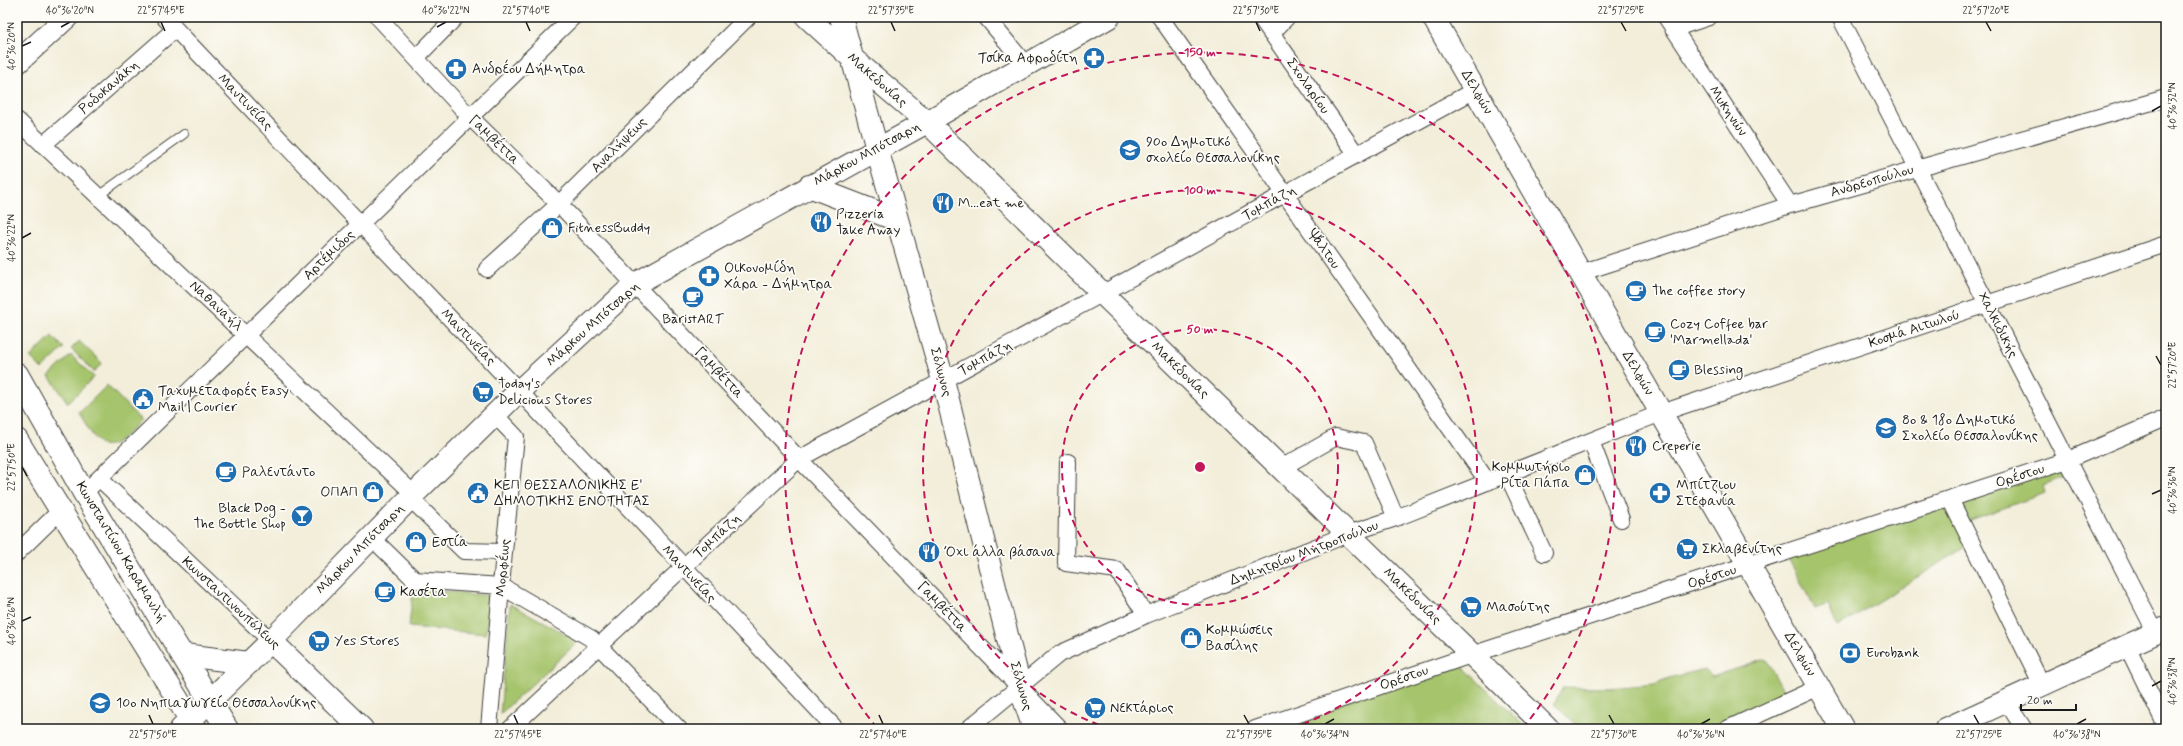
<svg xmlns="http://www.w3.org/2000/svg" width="2183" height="746" viewBox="0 0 2183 746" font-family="Mynerve,sans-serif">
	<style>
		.green { fill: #a6c46c; stroke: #617044 }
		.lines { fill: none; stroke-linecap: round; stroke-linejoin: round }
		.lane-casing { stroke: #3c3c38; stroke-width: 10 }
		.street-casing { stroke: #3c3c38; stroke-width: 18 }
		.secondary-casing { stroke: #3c3c38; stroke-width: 24 }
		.primary-casing { stroke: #3c3c38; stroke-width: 24 }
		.lane { stroke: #fff; stroke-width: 8 }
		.street { stroke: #fff; stroke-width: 16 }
		.secondary { stroke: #fff; stroke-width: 22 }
		.primary { stroke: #fff; stroke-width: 22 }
		.ticks { fill: none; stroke: #1c1c1c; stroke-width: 1.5 }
		.ring { fill: none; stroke: #c2185b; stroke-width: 2; stroke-dasharray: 7 5 }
		.labels { text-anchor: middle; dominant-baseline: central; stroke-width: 3.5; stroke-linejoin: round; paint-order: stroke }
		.poi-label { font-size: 14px; fill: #1c1c1c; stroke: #fdfcf7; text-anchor: start }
		.street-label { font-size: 14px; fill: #1c1c1c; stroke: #fdfcf7 }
		.centre { fill: #c2185b; stroke: #fdfcf7; stroke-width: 2 }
		.ring-label { font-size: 12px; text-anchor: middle; font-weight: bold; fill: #c2185b; stroke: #fdfcf7; stroke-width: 3.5; stroke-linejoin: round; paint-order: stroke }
		.neatline { fill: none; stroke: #1c1c1c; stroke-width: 1.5 }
		.ticks-label { font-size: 10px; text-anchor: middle; fill: #1c1c1c }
	</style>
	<rect width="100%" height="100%" fill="#fdfcf7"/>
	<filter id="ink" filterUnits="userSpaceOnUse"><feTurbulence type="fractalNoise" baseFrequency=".025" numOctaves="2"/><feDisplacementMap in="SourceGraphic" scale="8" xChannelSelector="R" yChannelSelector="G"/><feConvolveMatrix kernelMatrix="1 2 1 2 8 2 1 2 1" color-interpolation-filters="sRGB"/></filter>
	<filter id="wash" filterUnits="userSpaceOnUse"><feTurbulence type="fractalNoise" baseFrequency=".012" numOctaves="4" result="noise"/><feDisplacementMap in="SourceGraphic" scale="16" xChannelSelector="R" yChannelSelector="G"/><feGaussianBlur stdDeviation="0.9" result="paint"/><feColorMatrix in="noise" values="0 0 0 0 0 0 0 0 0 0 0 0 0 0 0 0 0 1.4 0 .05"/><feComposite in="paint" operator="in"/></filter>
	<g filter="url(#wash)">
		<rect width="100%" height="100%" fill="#f3eeda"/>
		<path class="green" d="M52 336 64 348 42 369 30 357Z
			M79 341 102 363 94 372 71 349Z
			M71 355 94 377 68 403 49 376Z
			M107 385 141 420C133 428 111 455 98 442 91 435 85 422 79 413Z
			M2069 466 2072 474 2043 485 2045 493 1965 522 1974 542 1837 627 1828 604 1815 609 1788 558Z
			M413 588 490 596 486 634 409 627Z
			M510 604 579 641 500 714Z
			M1766 659 1785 694 1720 726 1697 727 1692 729H1580L1554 704 1563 687 1610 688 1654 684 1669 678 1705 669 1712 677Z
			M1457 661 1527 729H1267Z"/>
	</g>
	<g filter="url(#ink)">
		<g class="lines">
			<g class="lane-casing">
				<path id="lane" d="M98 196 184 134"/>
			</g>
			<g class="street-casing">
				<path id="street" d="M164 17 519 391 836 729
					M378 17 470 117 559 204 799 459 1060 729
					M986 17 1026 65
					M1160 17 1488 482
					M1260 17 1357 155
					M1666 17 1790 205
					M1840 17 2156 633
					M1673 29 1709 17
					M1271 34 1287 17
					M416 58 456 17
					M17 120 414 494
					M43 145 175 29
					M487 269 559 204 748 17
					M1580 273 1790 205 2166 98
					M1591 441 1621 519
					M1068 462 1066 563 1117 570 1146 615
					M1281 468 1336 437 1364 443 1396 518
					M1507 474 1544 553
					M100 479 271 641
					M84 493 573 17
					M410 498 464 551 504 552
					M1950 499 2042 685
					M371 537 415 580 501 586 592 639 679 729
					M17 553 60 511
					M2127 646 2166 726
					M2006 701 2024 729
					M489 729 504 552 516 437 495 415
					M510 729 799 459 1475 90
					M968 729 1059 654 1146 615 1348 534 1396 518 1661 413 2166 244
					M1255 729 1471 655 2068 460 2166 418
					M1727 729 1819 687"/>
			</g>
			<g class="secondary-casing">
				<path id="secondary" d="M807 17 854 60 927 122 1548 729
					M841 17 877 149 943 380 1020 687 1034 729
					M1433 17 1843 729
					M17 63 67 17
					M809 186 897 220
					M271 641 362 729
					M184 655 249 663
					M181 729 271 641 414 494 519 391 635 284 927 122 1109 17
					M1946 729 2166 628"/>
			</g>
			<g class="primary-casing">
				<path id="primary" d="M17 374 84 493 227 729
					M17 440 196 729"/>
			</g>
			<use href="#lane" class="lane"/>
			<use href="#street" class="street"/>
			<use href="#secondary" class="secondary"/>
			<use href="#primary" class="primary"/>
		</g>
	</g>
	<path class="ticks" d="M161 22 165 31M526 22 530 31M891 22 895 31M1256 22 1260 31M1621 22 1626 31M1986 22 1991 31M61 27 70 22M437 27 446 22M22 46 31 42M2152 111 2161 106M22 238 31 233M2156 356 2161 365M22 467 27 476M2152 494 2161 490M22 621 31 617M2152 686 2161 681M149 715 153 724M514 715 518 724M879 715 883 724M1244 715 1249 724M1609 715 1614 724M1974 715 1979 724M1325 724 1334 719M1701 724 1710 719M2077 724 2086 719"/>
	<g class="ring">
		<circle cx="1200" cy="467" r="138"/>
		<path d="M1110 729A277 277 0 1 1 1290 729"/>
		<path d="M877 728A415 415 0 1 1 1523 728"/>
	</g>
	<defs>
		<g id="pharmacy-disc" transform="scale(1.15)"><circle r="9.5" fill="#1f6fb2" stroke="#fdfcf7"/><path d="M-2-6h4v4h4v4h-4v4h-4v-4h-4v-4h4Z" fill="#fff"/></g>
		<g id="school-disc" transform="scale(1.15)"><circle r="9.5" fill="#1f6fb2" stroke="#fdfcf7"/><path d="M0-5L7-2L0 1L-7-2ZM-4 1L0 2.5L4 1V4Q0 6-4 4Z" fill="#fff"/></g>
		<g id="restaurant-disc" transform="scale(1.15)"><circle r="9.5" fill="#1f6fb2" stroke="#fdfcf7"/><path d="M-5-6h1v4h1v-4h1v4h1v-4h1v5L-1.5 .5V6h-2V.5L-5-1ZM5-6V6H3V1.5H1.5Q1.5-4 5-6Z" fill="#fff"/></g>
		<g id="shop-disc" transform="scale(1.15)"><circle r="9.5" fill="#1f6fb2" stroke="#fdfcf7"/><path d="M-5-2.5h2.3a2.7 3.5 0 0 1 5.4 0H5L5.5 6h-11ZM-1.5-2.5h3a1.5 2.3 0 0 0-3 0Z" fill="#fff"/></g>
		<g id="cafe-disc" transform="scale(1.15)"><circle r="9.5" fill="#1f6fb2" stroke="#fdfcf7"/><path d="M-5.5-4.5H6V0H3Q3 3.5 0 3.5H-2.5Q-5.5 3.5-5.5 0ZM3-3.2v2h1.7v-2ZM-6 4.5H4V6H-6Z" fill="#fff"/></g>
		<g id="supermarket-disc" transform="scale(1.15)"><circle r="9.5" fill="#1f6fb2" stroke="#fdfcf7"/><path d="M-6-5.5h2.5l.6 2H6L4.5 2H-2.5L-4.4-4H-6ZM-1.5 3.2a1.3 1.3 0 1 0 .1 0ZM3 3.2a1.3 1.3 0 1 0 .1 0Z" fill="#fff"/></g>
		<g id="civic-disc" transform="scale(1.15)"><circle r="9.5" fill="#1f6fb2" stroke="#fdfcf7"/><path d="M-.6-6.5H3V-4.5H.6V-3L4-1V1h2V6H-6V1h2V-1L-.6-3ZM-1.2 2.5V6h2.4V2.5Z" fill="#fff"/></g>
		<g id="bar-disc" transform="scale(1.15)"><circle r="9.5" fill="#1f6fb2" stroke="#fdfcf7"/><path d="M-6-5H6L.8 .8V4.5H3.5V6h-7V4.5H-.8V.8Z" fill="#fff"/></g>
		<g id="bank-disc" transform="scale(1.15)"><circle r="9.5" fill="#1f6fb2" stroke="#fdfcf7"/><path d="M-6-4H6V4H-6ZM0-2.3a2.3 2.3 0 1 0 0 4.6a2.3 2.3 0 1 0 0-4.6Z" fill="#fff"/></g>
	</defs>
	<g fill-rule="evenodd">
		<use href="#pharmacy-disc" x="1094" y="58"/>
		<use href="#pharmacy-disc" x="456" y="69"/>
		<use href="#school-disc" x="1130" y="150"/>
		<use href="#restaurant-disc" x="943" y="203"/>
		<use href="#restaurant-disc" x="821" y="222"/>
		<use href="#shop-disc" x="552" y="228"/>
		<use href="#pharmacy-disc" x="709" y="276"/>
		<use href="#cafe-disc" x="1636" y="291"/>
		<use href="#cafe-disc" x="693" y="297"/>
		<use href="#cafe-disc" x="1655" y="332"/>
		<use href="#cafe-disc" x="1679" y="370"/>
		<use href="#supermarket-disc" x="483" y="392"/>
		<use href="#civic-disc" x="143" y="399"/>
		<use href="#school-disc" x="1886" y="428"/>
		<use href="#restaurant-disc" x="1636" y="446"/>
		<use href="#cafe-disc" x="226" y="472"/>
		<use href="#shop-disc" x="1585" y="475"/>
		<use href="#shop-disc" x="373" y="492"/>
		<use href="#civic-disc" x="478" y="493"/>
		<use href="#pharmacy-disc" x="1660" y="493"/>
		<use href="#bar-disc" x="302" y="516"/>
		<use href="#shop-disc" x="416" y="542"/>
		<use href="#supermarket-disc" x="1687" y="549"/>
		<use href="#restaurant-disc" x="929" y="552"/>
		<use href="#cafe-disc" x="385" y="592"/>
		<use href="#supermarket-disc" x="1471" y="607"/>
		<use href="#shop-disc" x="1191" y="638"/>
		<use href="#supermarket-disc" x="319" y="641"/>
		<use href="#bank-disc" x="1850" y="653"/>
		<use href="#school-disc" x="100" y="703"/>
		<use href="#supermarket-disc" x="1095" y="708"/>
	</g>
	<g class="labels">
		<g class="poi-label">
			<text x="1078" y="58" text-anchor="end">Τσίκα Αφροδίτη</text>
			<text x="472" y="69">Ανδρέου Δήμητρα</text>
			<text x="1146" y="142">90ο Δημοτικό<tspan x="1146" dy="16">σχολείο Θεσσαλονίκης</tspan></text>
			<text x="958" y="203">M...eat me</text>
			<text x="836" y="214">Pizzeria<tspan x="836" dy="16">Take Away</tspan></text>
			<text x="568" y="228">FitnessBuddy</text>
			<text x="724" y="268">Οικονομίδη<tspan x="724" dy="16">Χάρα - Δήμητρα</tspan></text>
			<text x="1652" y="291">The coffee story</text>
			<text x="693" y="319" text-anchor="middle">BaristART</text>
			<text x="1670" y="324">Cozy Coffee bar<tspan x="1670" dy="16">'Marmellada'</tspan></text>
			<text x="1694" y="370">Blessing</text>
			<text x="498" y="384">Today's<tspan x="498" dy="16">Delicious Stores</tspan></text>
			<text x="158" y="391">Ταχυμεταφορές Easy<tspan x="158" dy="16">Mail | Courier</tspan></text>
			<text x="1902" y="420">8ο &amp; 18ο Δημοτικό<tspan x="1902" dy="16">Σχολείο Θεσσαλονίκης</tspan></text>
			<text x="1652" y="446">Creperie</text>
			<text x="1570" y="467" text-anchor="end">Κομμωτήριο<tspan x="1570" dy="16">Ρίτα Πάπα</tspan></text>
			<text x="242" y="472">Ραλεντάντο</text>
			<text x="494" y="485">ΚΕΠ ΘΕΣΣΑΛΟΝΙΚΗΣ Ε'<tspan x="494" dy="16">ΔΗΜΟΤΙΚΗΣ ΕΝΟΤΗΤΑΣ</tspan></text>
			<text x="1676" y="485">Μπίτζιου<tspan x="1676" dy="16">Στεφανία</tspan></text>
			<text x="358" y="492" text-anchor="end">ΟΠΑΠ</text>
			<text x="286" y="508" text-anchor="end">Black Dog -<tspan x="286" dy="16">The Bottle Shop</tspan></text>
			<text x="432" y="542">Εστία</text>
			<text x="1702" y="549">Σκλαβενίτης</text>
			<text x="944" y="552">Όχι άλλα βάσανα</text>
			<text x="400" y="592">Κασέτα</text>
			<text x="1486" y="607">Μασούτης</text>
			<text x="1206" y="630">Κομμώσεις<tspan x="1206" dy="16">Βασίλης</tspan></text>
			<text x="334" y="641">Yes Stores</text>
			<text x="1866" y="653">Eurobank</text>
			<text x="116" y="703">10ο Νηπιαγωγείο Θεσσαλονίκης</text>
			<text x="1110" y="708">Νεκτάριος</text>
		</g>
		<g class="street-label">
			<text transform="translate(877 80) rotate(41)">Μακεδονίας</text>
			<text transform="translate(1308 86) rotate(55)">Σχολαρίου</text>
			<text transform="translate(109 87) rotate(-41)">Ροδοκανάκη</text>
			<text transform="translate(1477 92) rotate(60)">Δελφών</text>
			<text transform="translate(245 102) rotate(46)">Μαντινείας</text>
			<text transform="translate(1728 111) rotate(56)">Μυκηνών</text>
			<text transform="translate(494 140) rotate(44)">Γαμβέττα</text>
			<text transform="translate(619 145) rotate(-45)">Αναλήψεως</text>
			<text transform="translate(867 154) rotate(-29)">Μάρκου Μπότσαρη</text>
			<text transform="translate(1872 181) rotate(-16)">Ανδρεοπούλου</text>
			<text transform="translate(1269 203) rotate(-29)">Τομπάζη</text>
			<text transform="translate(1324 249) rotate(55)">Ψάλτου</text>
			<text transform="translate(329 255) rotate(-44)">Αρτέμιδος</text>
			<text transform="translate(216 306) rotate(43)">Ναθαναήλ</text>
			<text transform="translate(593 324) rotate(-42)">Μάρκου Μπότσαρη</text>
			<text transform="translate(1998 325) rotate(63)">Χαλκιδικής</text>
			<text transform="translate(1914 329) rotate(-18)">Κοσμά Αιτωλού</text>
			<text transform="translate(468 337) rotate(46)">Μαντινείας</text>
			<text transform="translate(985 358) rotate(-29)">Τομπάζη</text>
			<text transform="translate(1180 370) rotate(44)">Μακεδονίας</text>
			<text transform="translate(941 372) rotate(75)">Σόλωνος</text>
			<text transform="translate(719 373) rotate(47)">Γαμβέττα</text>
			<text transform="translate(1638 373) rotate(60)">Δελφών</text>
			<text transform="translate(2020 476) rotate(-18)">Ορέστου</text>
			<text transform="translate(717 536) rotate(-43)">Τομπάζη</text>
			<text transform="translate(360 549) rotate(-46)">Μάρκου Μπότσαρη</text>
			<text transform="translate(121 552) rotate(59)">Κωνσταντίνου Καραμανλή</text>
			<text transform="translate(1304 553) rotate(-21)">Δημητρίου Μητροπούλου</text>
			<text transform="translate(503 568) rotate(-85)">Μορφέως</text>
			<text transform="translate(689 574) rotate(47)">Μαντινείας</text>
			<text transform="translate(1712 577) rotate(-18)">Ορέστου</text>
			<text transform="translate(1412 596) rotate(44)">Μακεδονίας</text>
			<text transform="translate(231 603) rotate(43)">Κωνσταντινουπόλεως</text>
			<text transform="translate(942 607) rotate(46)">Γαμβέττα</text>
			<text transform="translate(1800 654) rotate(60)">Δελφών</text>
			<text transform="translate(1404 678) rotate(-19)">Ορέστου</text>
			<text transform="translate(1021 686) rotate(74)">Σόλωνος</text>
		</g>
	</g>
	<circle cx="1200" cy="467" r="6" class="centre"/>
	<g class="ring-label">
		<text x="1200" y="56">150 m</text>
		<text x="1200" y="194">100 m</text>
		<text x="1200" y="333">50 m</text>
	</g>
	<rect width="2183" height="746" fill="none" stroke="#fdfcf7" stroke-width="44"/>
	<path d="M2021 704v6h55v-6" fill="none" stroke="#1c1c1c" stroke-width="2"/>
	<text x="2027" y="704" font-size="12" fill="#1c1c1c" stroke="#fdfcf7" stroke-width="3" paint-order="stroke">20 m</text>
	<rect x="22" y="22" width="2139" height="702" class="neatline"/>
	<g class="ticks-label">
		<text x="70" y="14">40°36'20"N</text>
		<text x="161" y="14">22°57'45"E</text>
		<text x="446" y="14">40°36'22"N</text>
		<text x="526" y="14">22°57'40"E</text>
		<text x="891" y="14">22°57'35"E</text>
		<text x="1256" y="14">22°57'30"E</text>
		<text x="1621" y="14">22°57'25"E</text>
		<text x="1986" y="14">22°57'20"E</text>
		<text transform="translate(11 46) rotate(-90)" y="4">40°36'20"N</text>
		<text transform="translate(2172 106) rotate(-90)" y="4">40°36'32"N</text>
		<text transform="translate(11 238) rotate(-90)" y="4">40°36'22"N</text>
		<text transform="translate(2172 365) rotate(-90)" y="4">22°57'20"E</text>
		<text transform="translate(11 467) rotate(-90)" y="4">22°57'50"E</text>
		<text transform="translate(2172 490) rotate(-90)" y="4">40°36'36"N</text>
		<text transform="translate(11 621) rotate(-90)" y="4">40°36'26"N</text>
		<text transform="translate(2172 681) rotate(-90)" y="4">40°36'38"N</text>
		<text x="153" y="738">22°57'50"E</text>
		<text x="518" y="738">22°57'45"E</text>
		<text x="883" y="738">22°57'40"E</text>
		<text x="1249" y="738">22°57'35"E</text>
		<text x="1325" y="738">40°36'34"N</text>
		<text x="1614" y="738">22°57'30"E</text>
		<text x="1701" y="738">40°36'36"N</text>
		<text x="1979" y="738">22°57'25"E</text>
		<text x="2077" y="738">40°36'38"N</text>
	</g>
</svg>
